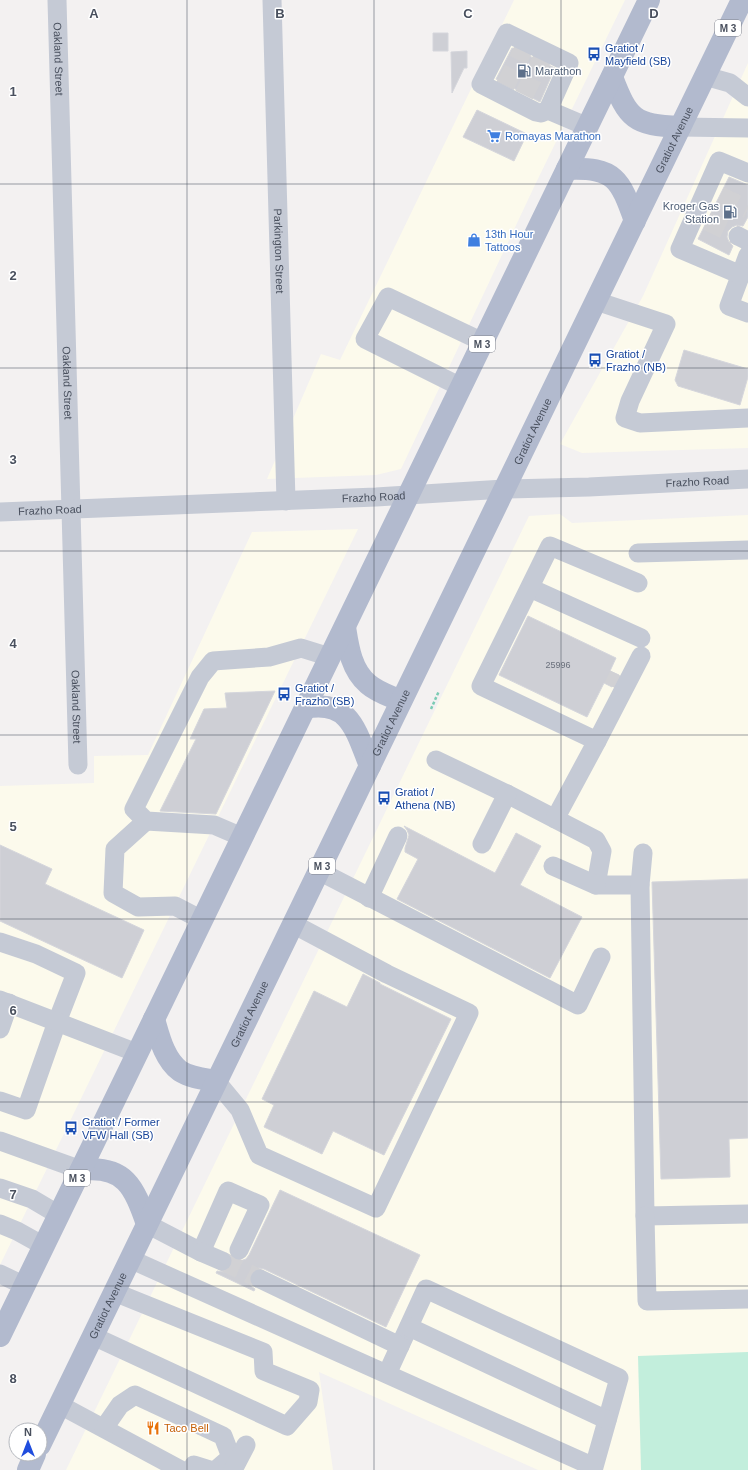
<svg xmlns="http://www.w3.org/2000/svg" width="748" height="1470" viewBox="0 0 748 1470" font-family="Arial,sans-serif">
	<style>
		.commercial { fill: #fcfaec }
		.green { fill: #c2eedc }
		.building { fill: #cecfd5; stroke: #d5d6dc }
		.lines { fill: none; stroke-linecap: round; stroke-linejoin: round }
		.minor-tunnel { stroke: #d1d1d4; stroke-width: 19; stroke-dasharray: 19 10; stroke-linecap: butt }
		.path { stroke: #7bcbb4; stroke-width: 2.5; stroke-dasharray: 3 2; stroke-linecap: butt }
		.minor { stroke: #c5cad5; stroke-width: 19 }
		.major { stroke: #b2bace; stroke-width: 22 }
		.grid { fill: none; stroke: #49505e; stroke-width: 1; stroke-opacity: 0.55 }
		.labels { text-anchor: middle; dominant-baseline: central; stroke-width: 3; stroke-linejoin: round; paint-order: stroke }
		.number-label { font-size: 9px; fill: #6a707c }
		.shield { fill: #fff; stroke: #80848e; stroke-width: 1 }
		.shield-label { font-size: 10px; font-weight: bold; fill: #49505e }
		.transit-label { font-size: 11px; fill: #164399; stroke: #fff; text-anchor: start }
		.street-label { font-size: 11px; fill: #49505e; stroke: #fff }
		.service-label { font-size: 11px; fill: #4e5e75; stroke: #fff; text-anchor: start }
		.shop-label { font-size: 11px; fill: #366cbe; stroke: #fff; text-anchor: start }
		.food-label { font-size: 11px; fill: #c56008; stroke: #fff; text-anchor: start }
		.grid-label { font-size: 13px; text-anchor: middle; font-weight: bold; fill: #49505e; stroke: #fff; stroke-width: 3; stroke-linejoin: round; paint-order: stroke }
	</style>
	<rect width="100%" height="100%" fill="#f3f1f1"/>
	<path class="commercial" d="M514 0H625L534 187 401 469 376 475 267 479 321 354 340 360Z
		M748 63V448L582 453 560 444 643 296Z
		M560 514 572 523 748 515V1470H538L319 1372 333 1470H66L529 516Z
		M358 529 0 1265V786L94 783V756L148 755 252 532Z"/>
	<path class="green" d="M748 1352V1470H641L638 1356Z"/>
	<path class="building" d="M433 33H448V51H433Z
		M512 48 555 68 540 102 496 79Z
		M467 51V68H464L452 93 451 52Z
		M477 110 527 134 514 161 463 137Z
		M729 177 748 185V217L743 226 737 225 732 227 728 231 727 237 729 242 733 246 729 255 698 239Z
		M684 350 748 369V377L740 405 678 386 675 380Z
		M528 616 616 658 610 671 619 675 612 687 604 683 587 717 499 675Z
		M275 691 216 814 160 811 196 739H190L204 709 227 708 225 693Z
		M404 826 495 873 516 833 541 846 520 885 582 917 550 978 397 899 418 859 405 852V848L409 835 407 830Z
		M0 845 52 869 45 884 144 930 122 978 0 921Z
		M748 879V1138L729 1139 730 1177 661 1179 652 882Z
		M363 974 380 983V984L451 1019 384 1155 333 1131 322 1154 264 1127 274 1105 262 1099 314 991 347 1007Z
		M280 1190 420 1255 386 1327 264 1269 259 1268 254 1270 250 1274 249 1280 251 1286 255 1289 254 1291 216 1273 217 1271 224 1272 229 1270 232 1265V1258L240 1261 246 1259 249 1255Z"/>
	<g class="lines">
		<path class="minor-tunnel" d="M505 86 523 50
			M524 95 542 59
			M720 196 748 209
			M707 221 738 236
			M613 687 619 675
			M222 1261 260 1279"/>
		<path class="path" d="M431 709 439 691"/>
		<g class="minor">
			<path id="s1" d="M57 0 78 765"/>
			<path id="s2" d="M272 0 286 501"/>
			<path d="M705 76 730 83 748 97"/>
			<path d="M548 110 541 113 536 112 481 84 507 33 569 63 548 110 588 127"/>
			<path d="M680 127 748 128"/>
			<path d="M738 236 748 241"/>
			<path d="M748 255 729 306 748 313"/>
			<path d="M741 275 680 249 719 161 748 173"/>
			<path d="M596 301 666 324 630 401 625 418 640 423 748 418"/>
			<path d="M461 387 365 339 388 297 483 342"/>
			<path id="s3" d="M0 512 376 497 504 489 589 487 748 479"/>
			<path d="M638 553 748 550"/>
			<path d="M530 588 641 638"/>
			<path d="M597 741 641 656"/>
			<path d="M436 760 507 794 596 840 602 851 596 885H640"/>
			<path d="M555 819 597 741 481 686 550 546 638 583"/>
			<path d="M146 821 115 849 113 893 138 907 175 906 202 920"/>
			<path d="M242 837 214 825 146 821 134 809 200 677 213 661 269 657 301 648 330 657"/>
			<path d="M482 844 507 794"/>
			<path d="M643 853 640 885 645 1216 748 1214"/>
			<path d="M553 866 596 885"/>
			<path d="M319 871 578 1005 601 957"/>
			<path d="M369 898 398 836"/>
			<path d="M0 942 36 954 76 973 57 1022 26 1110 0 1101"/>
			<path d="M0 1000 137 1053"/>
			<path d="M0 1029 9 1003"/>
			<path d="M216 1081 240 1110 259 1155 376 1208 469 1013 387 974 293 924"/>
			<path d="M0 1141 81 1170"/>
			<path d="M0 1188 32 1199 59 1215"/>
			<path d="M645 1216 647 1301 748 1299"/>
			<path d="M0 1224 17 1231 44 1246"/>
			<path d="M147 1224 201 1252 228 1191 260 1205 239 1250"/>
			<path d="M201 1252 222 1261"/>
			<path d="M130 1259 594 1467 619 1378 426 1289 387 1374"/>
			<path d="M0 1274 25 1286"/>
			<path d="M260 1279 400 1346"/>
			<path d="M409 1327 607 1420"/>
			<path d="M93 1336 287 1426 308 1402 310 1390 264 1371 263 1352 114 1292"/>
			<path d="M60 1405 181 1470"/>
			<path d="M104 1428 120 1405 135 1395 223 1436 231 1457 216 1470"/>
			<path d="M191 1470 194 1465 210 1470"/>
			<path d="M233 1470 246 1445"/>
		</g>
		<g class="major">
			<path d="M612 77C628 119 634 125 680 127"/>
			<path d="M567 169C615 167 620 179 635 221"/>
			<path d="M345 627C348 646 351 670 368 684 377 692 390 696 401 701"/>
			<path d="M305 708C350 699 356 731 370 766"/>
			<path d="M154 1019C159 1036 164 1059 180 1071 191 1078 205 1079 216 1081"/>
			<path d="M81 1170C125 1165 134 1187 147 1224"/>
			<path d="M0 1336 649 0"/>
			<path id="s4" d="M40 1445 742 0"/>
			<path d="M28 1470 35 1454"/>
		</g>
	</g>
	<path class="grid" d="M187 0V1470M374 0V1470M561 0V1470M0 184H748M0 368H748M0 551H748M0 735H748M0 919H748M0 1102H748M0 1286H748"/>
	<defs>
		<g id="bus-bare" transform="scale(1.08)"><path d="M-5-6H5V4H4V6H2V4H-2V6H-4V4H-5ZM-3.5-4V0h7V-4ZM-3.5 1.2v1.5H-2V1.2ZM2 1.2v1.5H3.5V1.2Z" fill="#1a4fb4" stroke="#fff" stroke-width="2.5" paint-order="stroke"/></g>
		<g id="fuel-bare" transform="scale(1.08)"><path d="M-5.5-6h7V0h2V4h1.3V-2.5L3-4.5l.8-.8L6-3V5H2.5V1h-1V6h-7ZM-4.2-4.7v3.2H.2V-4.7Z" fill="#5c6f8a" stroke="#fff" stroke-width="2.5" paint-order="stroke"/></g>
		<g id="supermarket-bare" transform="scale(1.08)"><path d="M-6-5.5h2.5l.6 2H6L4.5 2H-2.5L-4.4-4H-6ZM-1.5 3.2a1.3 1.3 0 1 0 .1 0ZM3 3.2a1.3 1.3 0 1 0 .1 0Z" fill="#3f7fe0" stroke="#fff" stroke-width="2.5" paint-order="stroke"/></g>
		<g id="shop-bare" transform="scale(1.08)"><path d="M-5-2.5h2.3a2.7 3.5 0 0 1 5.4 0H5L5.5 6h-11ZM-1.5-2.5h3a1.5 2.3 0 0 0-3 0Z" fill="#3f7fe0" stroke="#fff" stroke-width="2.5" paint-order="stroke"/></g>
		<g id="restaurant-bare" transform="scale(1.08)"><path d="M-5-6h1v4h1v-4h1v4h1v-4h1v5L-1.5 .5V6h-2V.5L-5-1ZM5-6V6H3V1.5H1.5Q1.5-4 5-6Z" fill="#e8710a" stroke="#fff" stroke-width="2.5" paint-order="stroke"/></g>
	</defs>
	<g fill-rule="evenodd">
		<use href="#bus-bare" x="594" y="54"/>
		<use href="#fuel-bare" x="524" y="71"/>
		<use href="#supermarket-bare" x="494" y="136"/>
		<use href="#fuel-bare" x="730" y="212"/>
		<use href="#shop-bare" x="474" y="240"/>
		<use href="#bus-bare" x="595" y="360"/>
		<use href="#bus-bare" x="284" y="694"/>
		<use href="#bus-bare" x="384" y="798"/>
		<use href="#bus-bare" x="71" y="1128"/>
		<use href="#restaurant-bare" x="153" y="1428"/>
	</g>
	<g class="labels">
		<g class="number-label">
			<text x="558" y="665">25996</text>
		</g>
		<g class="shield">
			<rect x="715" y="20" width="26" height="16" rx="3"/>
			<rect x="469" y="336" width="26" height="16" rx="3"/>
			<rect x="309" y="858" width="26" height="16" rx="3"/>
			<rect x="64" y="1170" width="26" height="16" rx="3"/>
		</g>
		<g class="shield-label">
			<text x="728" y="28">M 3</text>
			<text x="482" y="344">M 3</text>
			<text x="322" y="866">M 3</text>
			<text x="77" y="1178">M 3</text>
		</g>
		<g class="transit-label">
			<text x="605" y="48">Gratiot /<tspan x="605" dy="13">Mayfield (SB)</tspan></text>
			<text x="606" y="354">Gratiot /<tspan x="606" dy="13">Frazho (NB)</tspan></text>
			<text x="295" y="688">Gratiot /<tspan x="295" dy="13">Frazho (SB)</tspan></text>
			<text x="395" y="792">Gratiot /<tspan x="395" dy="13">Athena (NB)</tspan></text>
			<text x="82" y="1122">Gratiot / Former<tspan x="82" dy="13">VFW Hall (SB)</tspan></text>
		</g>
		<g class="street-label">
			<text stroke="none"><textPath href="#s1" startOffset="59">Oakland Street</textPath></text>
			<text stroke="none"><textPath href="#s4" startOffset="1451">Gratiot Avenue</textPath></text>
			<text stroke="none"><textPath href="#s2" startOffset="251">Parkington Street</textPath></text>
			<text stroke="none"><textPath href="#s1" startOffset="383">Oakland Street</textPath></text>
			<text stroke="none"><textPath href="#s4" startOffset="1127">Gratiot Avenue</textPath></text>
			<text stroke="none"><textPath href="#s3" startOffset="698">Frazho Road</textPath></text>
			<text stroke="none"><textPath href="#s3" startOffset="374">Frazho Road</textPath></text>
			<text stroke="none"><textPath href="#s3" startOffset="50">Frazho Road</textPath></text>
			<text stroke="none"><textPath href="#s1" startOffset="707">Oakland Street</textPath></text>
			<text stroke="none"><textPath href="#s4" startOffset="803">Gratiot Avenue</textPath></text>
			<text stroke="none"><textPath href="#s4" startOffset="479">Gratiot Avenue</textPath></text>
			<text stroke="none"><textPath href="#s4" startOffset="155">Gratiot Avenue</textPath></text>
		</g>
		<g class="service-label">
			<text x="535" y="71">Marathon</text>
			<text x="719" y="206" text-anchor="end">Kroger Gas<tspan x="719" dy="13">Station</tspan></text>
		</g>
		<g class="shop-label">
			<text x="505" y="136">Romayas Marathon</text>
			<text x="485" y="234">13th Hour<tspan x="485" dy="13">Tattoos</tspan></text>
		</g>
		<g class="food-label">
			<text x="164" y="1428">Taco Bell</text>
		</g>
	</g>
	<g class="grid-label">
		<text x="94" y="18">A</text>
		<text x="280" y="18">B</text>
		<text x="468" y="18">C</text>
		<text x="654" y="18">D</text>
		<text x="13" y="96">1</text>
		<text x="13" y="280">2</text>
		<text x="13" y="464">3</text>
		<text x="13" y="648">4</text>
		<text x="13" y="831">5</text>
		<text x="13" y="1015">6</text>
		<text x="13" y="1199">7</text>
		<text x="13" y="1383">8</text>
	</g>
	<g transform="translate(28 1442)"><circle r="19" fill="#ffffff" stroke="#b6b9bf"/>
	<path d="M0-3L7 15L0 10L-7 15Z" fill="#204dde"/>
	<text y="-6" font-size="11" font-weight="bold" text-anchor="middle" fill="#49505e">N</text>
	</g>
</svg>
